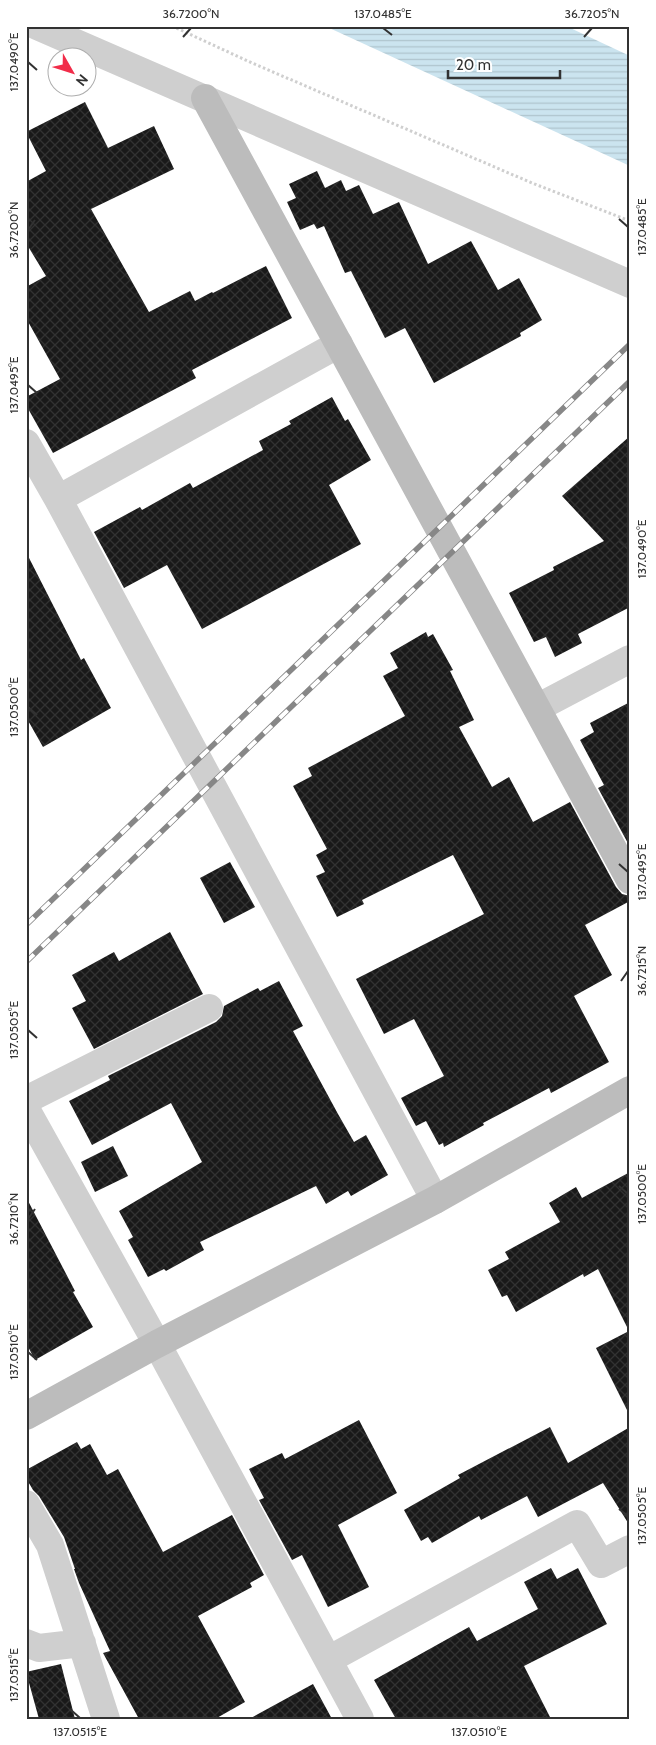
<svg xmlns="http://www.w3.org/2000/svg" width="656" height="1745" viewBox="0 0 656 1745" font-family="Cabin,sans-serif">
	<style>
		.water { fill: url(#water-rules) }
		.building { fill: url(#building-cross-hatch) }
		.lines { fill: none; stroke-linecap: round; stroke-linejoin: round }
		.path { stroke: #cfcfcf; stroke-width: 3; stroke-dasharray: 2.5 2.5; stroke-linecap: butt }
		.street { stroke: #cfcfcf; stroke-width: 28 }
		.secondary { stroke: #bcbcbc; stroke-width: 28 }
		.rail-casing { stroke: #878787; stroke-width: 5.5 }
		.rail { stroke: #fff; stroke-width: 4; stroke-dasharray: 11; stroke-linecap: butt }
		.ticks { fill: none; stroke: #323232; stroke-width: 2 }
		.neatline { fill: none; stroke: #323232; stroke-width: 2 }
		.ticks-label { font-size: 12px; text-anchor: middle; fill: #323232 }
	</style>
	<defs>
		<pattern id="water-rules" width="6" height="5" patternUnits="userSpaceOnUse" patternTransform="scale(1.25)"><rect width="6" height="5" fill="#cbe4ef"/><path d="M0 2.5h6" fill="none" stroke="#afc4cd"/></pattern>
		<pattern id="building-cross-hatch" width="8" height="8" patternUnits="userSpaceOnUse" patternTransform="scale(1.25)"><rect width="8" height="8" fill="#191919"/><path d="M0 0l8 8M0 8l8-8" fill="none" stroke="#323232"/></pattern>
	</defs>
	<rect width="100%" height="100%" fill="#fff"/>
	<path class="water" d="M325 26H566L630 56V166Z"/>
	<path class="building" d="M85 102 108 148 154 126 174 169 91 209 149 312 190 291 195 301 212 292 213 293 266 266 292 318 192 370 196 378 53 453 26 405V397L60 379 26 318V287L46 276 26 243V182L46 171 26 132Z
		M317 171 325 188 341 180 346 191 359 185 373 214 399 202 428 264 471 241 498 290 519 278 542 320 520 333 521 336 434 383 405 328 385 338 351 271 345 273 324 226 317 229 314 224 300 230 287 202 296 198 289 184Z
		M332 397 345 421 348 419 371 460 329 485 361 544 202 629 167 565 124 588 94 532 140 507 142 510 190 483 193 488 263 450 259 441 291 424 289 421Z
		M630 436V607L578 634 582 643 555 657 546 637 534 642 509 593 554 570 553 567 604 541 562 496Z
		M26 552 81 660 84 658 111 708 43 747 26 717Z
		M426 632 428 637 433 634 453 670 450 671 474 720 459 727 492 787 509 777 533 822 570 802 616 887 622 894 630 896V901L585 925 612 975 574 996 609 1062 551 1093 549 1088 483 1123 484 1125 444 1147 443 1143 439 1145 426 1121 416 1126 401 1098 444 1076 414 1019 384 1034 356 979 484 914 453 855 362 900 364 904 337 917 316 876 325 872 316 855 327 849 293 786 312 776 308 768 405 716 383 676 398 668 390 653Z
		M630 702V847L598 788 604 785 580 740 594 732 590 723Z
		M230 862 255 907 224 923 200 878Z
		M170 932 203 994 94 1049 72 1008 86 1001 72 975 114 952 119 961Z
		M279 981 303 1026 293 1031 338 1114 354 1142 366 1135 388 1175 351 1196 348 1191 326 1204 316 1186 200 1242 204 1250 166 1271 164 1269 148 1277 128 1240 133 1237 119 1211 202 1162 171 1103 92 1145 69 1101 110 1080 108 1076 216 1022 222 1016 224 1006 258 988 260 991Z
		M113 1146 128 1176 95 1192 81 1162Z
		M630 1172V1416L596 1348 629 1331 598 1269 584 1277 583 1274 516 1312 507 1295 502 1297 488 1270 509 1259 505 1252 560 1222 549 1203 576 1187 582 1198Z
		M26 1197 75 1291 73 1292 93 1327 35 1360 26 1343Z
		M359 1420 397 1493 338 1525 369 1587 328 1607 302 1555 292 1560 259 1500 264 1498 249 1469 282 1453 285 1459Z
		M550 1427 568 1463 630 1427V1526L603 1483 538 1517 527 1496 481 1520 479 1516 432 1543 428 1537 421 1541 404 1510 460 1478 458 1475Z
		M77 1442 81 1449 90 1444 107 1475 118 1469 163 1552 232 1515 264 1575 250 1583 252 1587 198 1616 245 1702 215 1719H139L103 1653 110 1651 79 1583 74 1569H75L64 1537 39 1496 33 1490 26 1478V1470Z
		M551 1568 557 1579 578 1568 607 1624 524 1666 551 1719H396L374 1680 469 1627 477 1641 538 1609 524 1582Z
		M61 1664 75 1719H39L26 1672Z
		M313 1684 332 1719H249Z"/>
	<g class="lines">
		<path class="path" d="M172 26 252 63 532 183 630 221"/>
		<path class="street" d="M37 26 630 284
			M26 443 58 499 435 1200
			M58 499 339 344
			M537 708 630 659
			M26 1100 209 1008
			M26 1109 157 1344 360 1719
			M26 1504 50 1545 106 1719
			M26 1643 39 1648 82 1643
			M328 1660 577 1524 601 1564 630 1549"/>
		<path class="secondary" d="M205 98 630 880
			M26 1416 157 1344 435 1200 630 1090"/>
		<g class="rail-casing">
			<path id="rail" d="M26 925 630 344
				M26 962 630 381"/>
		</g>
		<use href="#rail" class="rail"/>
	</g>
	<path class="ticks" d="M383 28 392 35M183 37 191 28M584 37 592 28M28 62 37 70M619 219 628 227M28 230 35 220M28 385 37 393M619 541 628 549M28 707 37 715M619 864 628 872M621 981 628 971M28 1030 37 1038M619 1186 628 1194M28 1219 35 1209M28 1352 37 1360M619 1509 628 1516M28 1675 37 1682M71 1710 80 1718M469 1710 479 1718"/>
	<rect width="656" height="1745" fill="none" stroke="#ffffff" stroke-width="55"/>
	<g transform="translate(72 72) rotate(129)"><circle r="24" fill="#ffffff" stroke="#adadad"/>
	<path d="M0-4L9 19L0 12L-9 19Z" fill="#f12c49"/>
	<text y="-8" font-size="14" font-weight="bold" text-anchor="middle" fill="#323232">N</text>
	</g>
	<path d="M448 70v8h112v-8" fill="none" stroke="#323232" stroke-width="2.5"/>
	<text x="456" y="70" font-size="15" fill="#323232" stroke="#ffffff" stroke-width="4" paint-order="stroke">20 m</text>
	<rect x="28" y="28" width="600" height="1690" class="neatline"/>
	<g class="ticks-label">
		<text x="191" y="18">36.7200°N</text>
		<text x="383" y="18">137.0485°E</text>
		<text x="592" y="18">36.7205°N</text>
		<text transform="translate(14 62) rotate(-90)" y="4">137.0490°E</text>
		<text transform="translate(642 227) rotate(-90)" y="4">137.0485°E</text>
		<text transform="translate(14 230) rotate(-90)" y="4">36.7200°N</text>
		<text transform="translate(14 385) rotate(-90)" y="4">137.0495°E</text>
		<text transform="translate(642 549) rotate(-90)" y="4">137.0490°E</text>
		<text transform="translate(14 707) rotate(-90)" y="4">137.0500°E</text>
		<text transform="translate(642 872) rotate(-90)" y="4">137.0495°E</text>
		<text transform="translate(642 971) rotate(-90)" y="4">36.7215°N</text>
		<text transform="translate(14 1030) rotate(-90)" y="4">137.0505°E</text>
		<text transform="translate(642 1194) rotate(-90)" y="4">137.0500°E</text>
		<text transform="translate(14 1219) rotate(-90)" y="4">36.7210°N</text>
		<text transform="translate(14 1352) rotate(-90)" y="4">137.0510°E</text>
		<text transform="translate(642 1516) rotate(-90)" y="4">137.0505°E</text>
		<text transform="translate(14 1675) rotate(-90)" y="4">137.0515°E</text>
		<text x="80" y="1736">137.0515°E</text>
		<text x="479" y="1736">137.0510°E</text>
	</g>
</svg>
